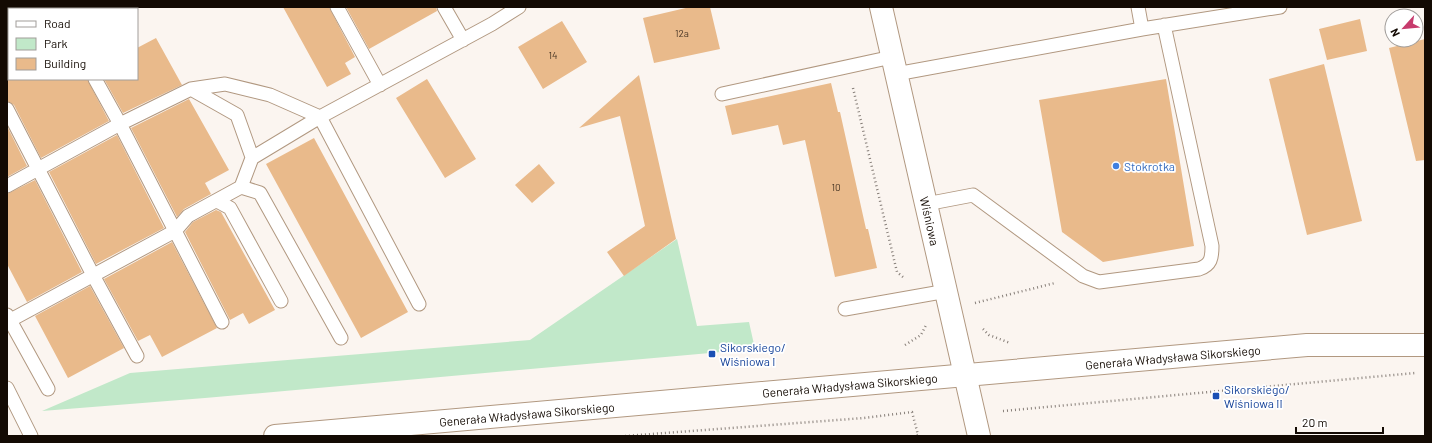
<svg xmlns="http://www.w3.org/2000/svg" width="1432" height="443" viewBox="0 0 1432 443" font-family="Barlow,sans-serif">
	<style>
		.green { fill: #c1e8c9 }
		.building { fill: #e9ba8b }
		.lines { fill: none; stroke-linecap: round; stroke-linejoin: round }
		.service-casing { stroke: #b19880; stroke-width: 15 }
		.minor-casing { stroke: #b19880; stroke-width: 24 }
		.tertiary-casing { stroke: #b19880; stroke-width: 24 }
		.path { stroke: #877f79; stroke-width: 2.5; stroke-dasharray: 1 3; stroke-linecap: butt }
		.service { stroke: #fff; stroke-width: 13 }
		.minor { stroke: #fff; stroke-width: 22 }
		.tertiary { stroke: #fff; stroke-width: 22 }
		.shop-dot { fill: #3f7fe0; stroke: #fff; stroke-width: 1.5 }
		.transit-dot { fill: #1a4fb4; stroke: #fff; stroke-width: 1.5 }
		.labels { text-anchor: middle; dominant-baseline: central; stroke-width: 3.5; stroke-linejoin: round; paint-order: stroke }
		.number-label { font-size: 10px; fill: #483625 }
		.shop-label { font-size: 12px; fill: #366cbe; stroke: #fff; text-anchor: start }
		.street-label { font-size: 12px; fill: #130a03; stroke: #fff }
		.transit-label { font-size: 12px; fill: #164399; stroke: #fff; text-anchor: start }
	</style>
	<rect width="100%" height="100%" fill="#fbf5f0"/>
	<path class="green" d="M677 239 697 326 749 322 755 349 205 398 42 411 130 373 530 340Z"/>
	<path class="building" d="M283 7H329L355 57 345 63 351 74 327 87Z
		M346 7H436L437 11 369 49Z
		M690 7H710L720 49 654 63 643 18Z
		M1360 19 1367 51 1327 60 1319 29Z
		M562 21 587 62 543 89 518 47Z
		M156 38 182 85 123 113 104 79H137V48Z
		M1425 39V160L1416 161 1389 48Z
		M1324 64 1362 221 1307 235 1269 79Z
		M639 75 676 239 624 276 607 252 645 226 620 116 579 128Z
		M7 79H87L109 121 41 158 14 105 7 101Z
		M427 79 476 159 445 178 396 98Z
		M1166 79 1194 246 1103 262 1062 232 1039 100Z
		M831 83 838 112H840L866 229H868L877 268 835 277 805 140 783 145 778 125 732 135 725 106Z
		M189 99 229 170 205 183 211 194 184 209 177 217 131 128Z
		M7 126 27 166 7 177Z
		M117 135 164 228 96 264 49 172Z
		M314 138 408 312 361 338 266 164Z
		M539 164 555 183 532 203 515 185Z
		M35 180 82 272 27 302 7 264V194Z
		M216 210 221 212 275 310 249 324 243 313 230 320 185 232 193 222Z
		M172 242 217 328 162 357 150 335 138 341 104 279Z
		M90 286 124 348 68 378 35 316Z"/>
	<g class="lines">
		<g class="service-casing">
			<path id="service" d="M54 7 55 9
				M337 7 380 85
				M444 7 463 40
				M1138 7 1142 29
				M20 9 24 7
				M7 16 9 15
				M896 74 1142 29 1280 7
				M95 79 120 124 222 322
				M191 89 237 115 252 157
				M722 94 892 57
				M7 109 94 277 137 356
				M7 186 120 124 191 89 225 84 270 95 320 117
				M241 187 260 193 341 338
				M217 201 230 208 281 301
				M926 204 973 195 1083 276 1099 282 1199 269C1211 265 1212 258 1212 246L1164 25
				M419 304 320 117 492 24 519 7
				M845 309 947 291
				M7 315 48 389
				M7 322 175 231 188 216 241 187 252 158 320 117
				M7 388 31 436"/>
		</g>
		<g class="minor-casing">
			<path id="minor" d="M881 7 979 436"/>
		</g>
		<g class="tertiary-casing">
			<path id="tertiary" d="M275 436 1307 345H1425"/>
		</g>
		<path class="path" d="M853 88 897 272 903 277
			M975 303 1055 283
			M983 329 989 335 1010 343
			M905 345 921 335 926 325
			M1003 411 1415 373
			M625 436 864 418 912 412 918 435 914 436"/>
		<use href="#service" class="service"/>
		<use href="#minor" class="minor"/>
		<use href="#tertiary" class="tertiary"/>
	</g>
	<circle class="shop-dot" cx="1116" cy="166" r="4"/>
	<g class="transit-dot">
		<rect x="708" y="350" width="8" height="8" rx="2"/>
		<rect x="1212" y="392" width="8" height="8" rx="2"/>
	</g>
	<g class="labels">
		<g class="number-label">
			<text x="682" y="33">12a</text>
			<text x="553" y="55">14</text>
			<text x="836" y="187">10</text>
		</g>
		<g class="shop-label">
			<text x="1124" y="166">Stokrotka</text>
		</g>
		<g class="street-label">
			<text transform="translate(930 221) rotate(77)">Wiśniowa</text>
			<text transform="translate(1173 357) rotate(-5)">Generała Władysława Sikorskiego</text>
			<text transform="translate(850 385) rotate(-5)">Generała Władysława Sikorskiego</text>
			<text transform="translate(527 414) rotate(-5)">Generała Władysława Sikorskiego</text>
		</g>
		<g class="transit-label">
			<text x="720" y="347">Sikorskiego/<tspan x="720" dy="14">Wiśniowa I</tspan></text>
			<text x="1224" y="389">Sikorskiego/<tspan x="1224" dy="14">Wiśniowa II</tspan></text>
		</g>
	</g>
	<rect width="1432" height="443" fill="none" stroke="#130a03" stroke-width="16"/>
	<rect x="8" y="8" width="130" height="72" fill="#ffffff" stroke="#a19d9a"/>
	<rect x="16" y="21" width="20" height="6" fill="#ffffff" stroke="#a19d9a"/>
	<text x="44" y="28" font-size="12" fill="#130a03">Road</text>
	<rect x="16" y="38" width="20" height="12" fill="#c1e8c9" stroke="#a19d9a"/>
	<text x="44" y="48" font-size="12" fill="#130a03">Park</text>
	<rect x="16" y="58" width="20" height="12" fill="#e9ba8b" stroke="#a19d9a"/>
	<text x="44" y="68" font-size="12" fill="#130a03">Building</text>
	<g transform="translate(1404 28) rotate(243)"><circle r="19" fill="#ffffff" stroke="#a19d9a"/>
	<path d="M0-3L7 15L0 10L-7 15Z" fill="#c73b6d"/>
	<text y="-6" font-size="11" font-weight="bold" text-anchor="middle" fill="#130a03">N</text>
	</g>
	<path d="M1296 427v6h87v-6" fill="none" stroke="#130a03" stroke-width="2"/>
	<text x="1302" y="427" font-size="12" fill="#130a03" stroke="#ffffff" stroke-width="3" paint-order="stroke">20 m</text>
</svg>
